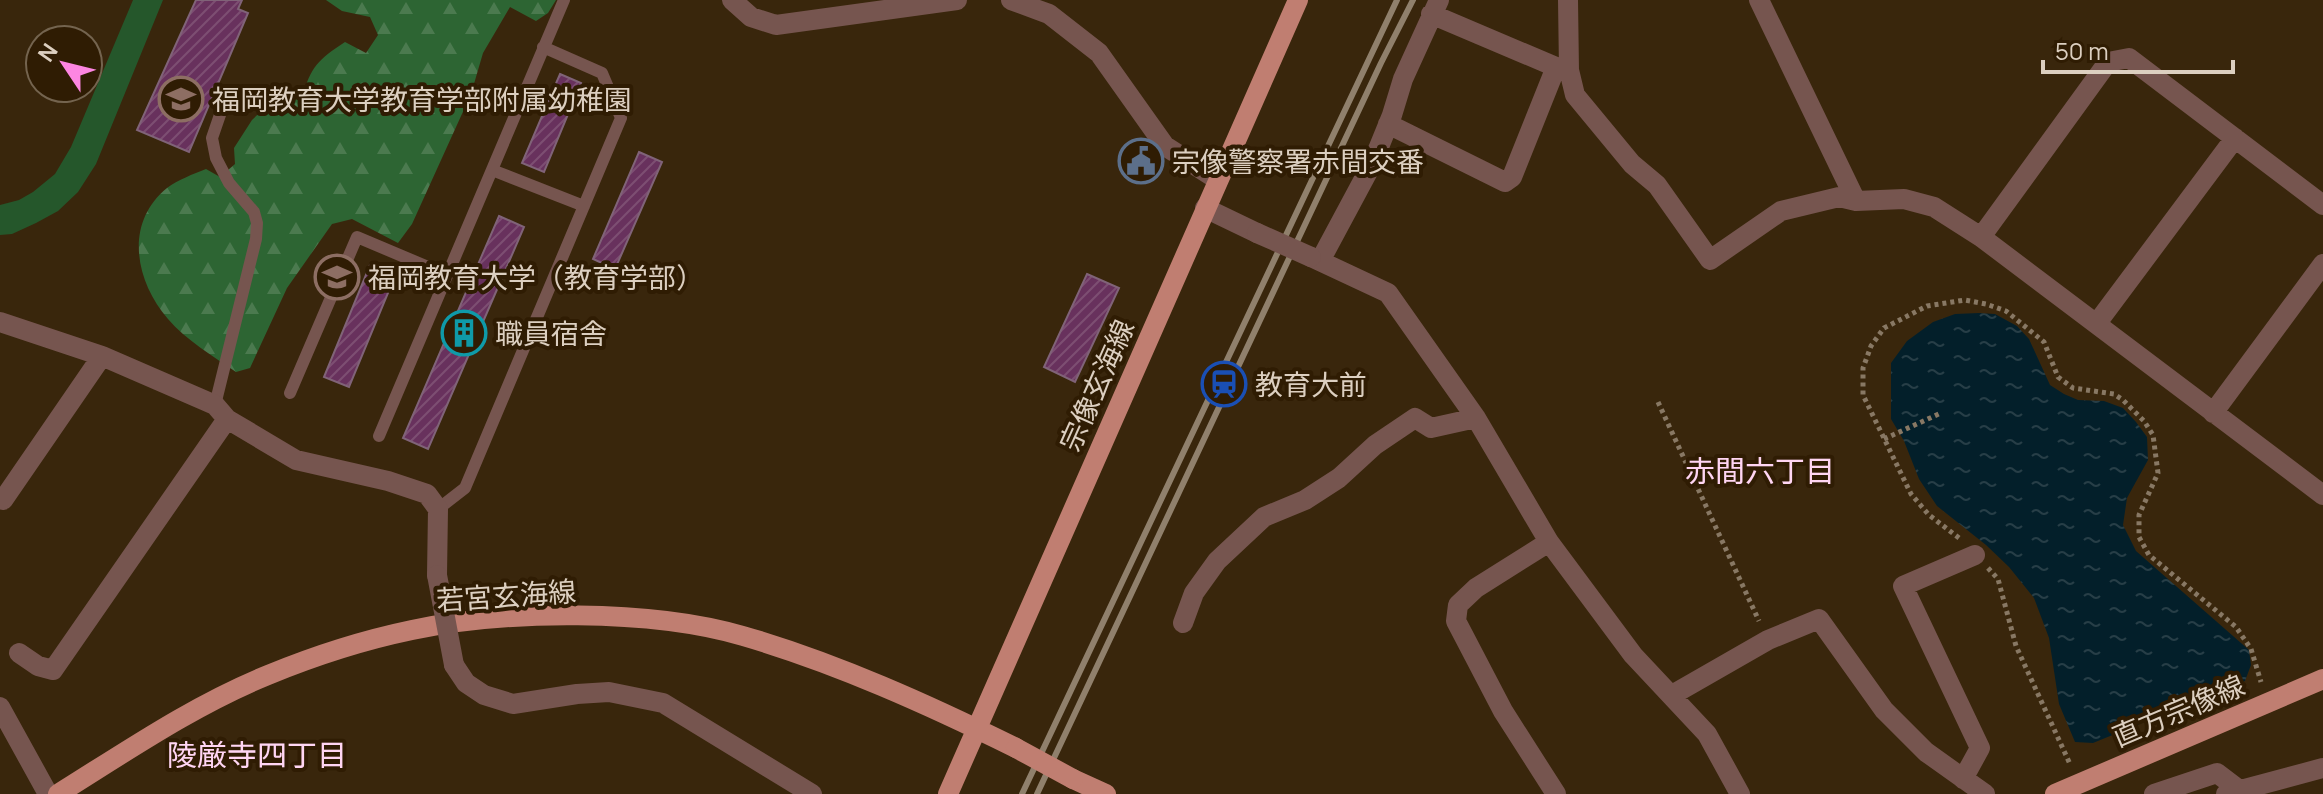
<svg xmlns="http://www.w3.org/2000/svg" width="2323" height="794" viewBox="0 0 2323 794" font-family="Manrope,'Noto Sans JP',sans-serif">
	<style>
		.grass { fill: #25572b }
		.forest { fill: url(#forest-firs) }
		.water { fill: url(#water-ripples) }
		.building { fill: url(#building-hatch); stroke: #806378; stroke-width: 2 }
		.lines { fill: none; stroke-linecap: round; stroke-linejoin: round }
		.path { stroke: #887864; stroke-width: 5; stroke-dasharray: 4 4; stroke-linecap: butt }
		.lane { stroke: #76554f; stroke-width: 12 }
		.street { stroke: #76554f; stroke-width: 20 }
		.primary { stroke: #c07e71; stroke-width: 20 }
		.rail { stroke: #90806c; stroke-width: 6 }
		.street-bridge { stroke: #76554f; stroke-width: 20 }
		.primary-bridge { stroke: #c07e71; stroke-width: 20 }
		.labels { text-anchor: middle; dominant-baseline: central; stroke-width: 8; stroke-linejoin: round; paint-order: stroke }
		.poi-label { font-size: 28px; fill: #dccfc0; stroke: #2f1c03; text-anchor: start }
		.street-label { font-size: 28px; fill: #dccfc0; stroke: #2f1c03 }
		.neighbourhood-label { font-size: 30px; fill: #ffd5f3; stroke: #2f1c03 }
	</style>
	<defs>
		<pattern id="forest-firs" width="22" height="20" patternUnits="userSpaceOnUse" patternTransform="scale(2)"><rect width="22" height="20" fill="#2d6533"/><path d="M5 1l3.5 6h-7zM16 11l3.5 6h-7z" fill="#4b7a4f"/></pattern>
		<pattern id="water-ripples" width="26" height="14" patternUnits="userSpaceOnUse" patternTransform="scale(2)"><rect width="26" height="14" fill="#031f2a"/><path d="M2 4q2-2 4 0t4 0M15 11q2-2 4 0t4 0" fill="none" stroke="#273e47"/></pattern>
		<pattern id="building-hatch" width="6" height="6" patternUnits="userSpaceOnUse" patternTransform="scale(2)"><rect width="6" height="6" fill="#68315d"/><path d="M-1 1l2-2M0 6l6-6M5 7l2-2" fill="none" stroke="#7d4e72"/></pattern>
	</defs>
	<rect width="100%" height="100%" fill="#39260c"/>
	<path class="grass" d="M133 0H163L96 164 78 192 58 211 36 223 12 234 0 235V205L19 200 33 192 55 174 71 147Z"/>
	<path class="forest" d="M326 0H556L548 13 536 21 510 7 483 53 471 94 412 224 398 243 352 219 332 224 287 288 250 368 236 372C213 356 186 340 168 319 135 281 124 223 167 188 178 180 193 174 206 169L220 177 235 164 234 148 252 120 272 101 302 98C311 66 318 60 345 42L366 53 378 35 370 17 342 11Z"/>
	<path class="water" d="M1979 313 1995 314 2017 326 2029 339 2050 385 2064 394 2078 400 2104 401 2123 408 2136 422 2147 437 2148 460 2127 498 2123 525 2136 551 2249 650 2251 665 2245 681 2093 743 2075 742 2059 704 2049 638 2034 598 2009 567 1986 545 1937 506 1919 479 1904 441 1891 419V363L1907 341 1933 322 1955 314Z"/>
	<path class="building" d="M196 0H242L238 9 248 13 189 152 137 130Z
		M560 74 581 83 544 172 522 163Z
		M639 152 662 162 615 269 593 259Z
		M499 216 524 227 428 449 403 438Z
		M370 265 395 276 349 387 324 377Z
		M1087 274 1119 288 1075 382 1044 367Z"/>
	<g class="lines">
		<path class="path" d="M1658 402 1759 621
			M1884 439 1941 413
			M1959 538 1929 515 1911 494 1863 395V368L1871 346 1884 328 1927 306 1965 300 1986 304 2006 311 2044 342 2058 377 2073 388 2114 394 2123 400 2144 421 2153 435 2158 473 2139 515V537L2149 555 2236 627 2251 649 2261 682
			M1988 568 1998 579 2016 646 2070 764"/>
		<path class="lane" d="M492 170 584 206
			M290 393 357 237 447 275
			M215 405 256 239 257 223 254 212 229 183 216 158 212 138 222 109
			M379 436 564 0
			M438 509 465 488 621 118 602 73 543 47"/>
		<path class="street" d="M732 0 751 17 776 25 957 0
			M1011 0 1049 14 1099 53 1165 146 1218 180
			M1568 0 1569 70 1575 95 1632 164 1657 185 1710 260 1781 211 1839 197 1856 201 1904 199 1934 207 1981 237 2323 495
			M1759 0 1856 201
			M1431 14 1556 67 1569 70
			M1388 124 1505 182 1512 177 1556 67
			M1205 208 1257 233
			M1981 237 2108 62 2129 58 2323 205
			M1311 257 1388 293 1476 418 1549 542 1633 655 1707 734 1740 794
			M1320 261 1372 164 1392 115 1403 79 1439 0
			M0 322 102 356 215 405 227 419 296 460 388 481 427 494 438 509 437 575
			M2097 323 2235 138
			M2213 413 2323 264
			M3 500 102 356
			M1549 542 1476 588 1458 605 1456 621 1503 711 1556 794
			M1183 623 1194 593 1217 561 1264 517 1305 500 1339 478 1375 445 1415 418 1431 428 1476 418
			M19 653 38 666 53 670 227 419
			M454 665 466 683 484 695 513 704 577 694 609 692 663 703 812 794
			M1672 695 1768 640 1819 619 1884 710 1926 752 1985 794
			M0 707 48 794
			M1963 779 1980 748 1903 586 1975 555
			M2154 794 2217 773 2238 789
			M2226 794 2323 768"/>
		<path class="primary" d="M1073 779 1106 794
			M58 794C127 751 194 705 268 675 314 656 364 640 412 630 505 610 651 609 743 636 836 663 929 705 1016 748
			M948 794 1298 0
			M2055 794 2323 679"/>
		<path class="rail" d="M1022 794 1397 0
			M1037 794 1381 63 1413 0"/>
		<path class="street-bridge" d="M1257 233 1311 257
			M437 575 454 665"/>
		<path class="primary-bridge" d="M1016 748 1073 779"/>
	</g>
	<defs>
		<g id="school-ring" transform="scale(2.3)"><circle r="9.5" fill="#2f1c03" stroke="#8d6e63" stroke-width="1.5"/><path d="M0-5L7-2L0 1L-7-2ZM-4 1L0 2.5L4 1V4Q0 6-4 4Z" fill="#8d6e63"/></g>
		<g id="civic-ring" transform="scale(2.3)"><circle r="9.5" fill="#2f1c03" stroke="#5c6f8a" stroke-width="1.5"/><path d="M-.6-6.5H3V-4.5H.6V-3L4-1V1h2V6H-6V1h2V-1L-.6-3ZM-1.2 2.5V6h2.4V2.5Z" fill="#5c6f8a"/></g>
		<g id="university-ring" transform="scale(2.3)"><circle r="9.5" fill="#2f1c03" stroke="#8d6e63" stroke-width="1.5"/><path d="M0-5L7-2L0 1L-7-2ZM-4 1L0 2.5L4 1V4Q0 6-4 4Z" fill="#8d6e63"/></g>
		<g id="building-ring" transform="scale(2.3)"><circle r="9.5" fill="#2f1c03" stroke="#0f9aa8" stroke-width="1.5"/><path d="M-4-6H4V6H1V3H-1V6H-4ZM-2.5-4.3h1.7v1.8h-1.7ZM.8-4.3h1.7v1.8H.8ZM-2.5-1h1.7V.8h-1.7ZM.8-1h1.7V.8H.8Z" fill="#0f9aa8"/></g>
		<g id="station-ring" transform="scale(2.3)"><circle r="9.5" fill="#2f1c03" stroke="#1a4fb4" stroke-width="1.5"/><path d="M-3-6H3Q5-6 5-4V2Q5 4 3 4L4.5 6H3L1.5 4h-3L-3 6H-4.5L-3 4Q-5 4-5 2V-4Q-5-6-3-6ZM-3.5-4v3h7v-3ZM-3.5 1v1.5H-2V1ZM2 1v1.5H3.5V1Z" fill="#1a4fb4"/></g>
	</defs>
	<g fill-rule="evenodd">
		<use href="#school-ring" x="181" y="99"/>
		<use href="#civic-ring" x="1141" y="161"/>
		<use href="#university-ring" x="337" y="277"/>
		<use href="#building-ring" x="464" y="333"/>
		<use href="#station-ring" x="1224" y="384"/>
	</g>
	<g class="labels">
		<g class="poi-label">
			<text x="212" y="99">福岡教育大学教育学部附属幼稚園</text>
			<text x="1172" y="161">宗像警察署赤間交番</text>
			<text x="368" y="277">福岡教育大学（教育学部）</text>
			<text x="495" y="333">職員宿舎</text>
			<text x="1255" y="384">教育大前</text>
		</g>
		<g class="street-label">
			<text transform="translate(1096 385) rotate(-66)">宗像玄海線</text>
			<text transform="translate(506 595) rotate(-4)">若宮玄海線</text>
			<text transform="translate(2178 710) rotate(-23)">直方宗像線</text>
		</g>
		<g class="neighbourhood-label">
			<text x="1760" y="470">赤間六丁目</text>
			<text x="257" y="754">陵厳寺四丁目</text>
		</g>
	</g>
	<g transform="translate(64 64) rotate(305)"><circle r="38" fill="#2f1c03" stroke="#74644f" stroke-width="2"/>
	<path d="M0-6L14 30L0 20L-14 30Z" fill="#fd86e2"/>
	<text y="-12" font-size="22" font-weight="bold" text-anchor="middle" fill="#dccfc0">N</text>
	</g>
	<path d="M2043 60v12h190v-12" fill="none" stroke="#dccfc0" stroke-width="4"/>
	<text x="2055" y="60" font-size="24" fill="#dccfc0" stroke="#2f1c03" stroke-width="6" paint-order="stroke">50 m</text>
</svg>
